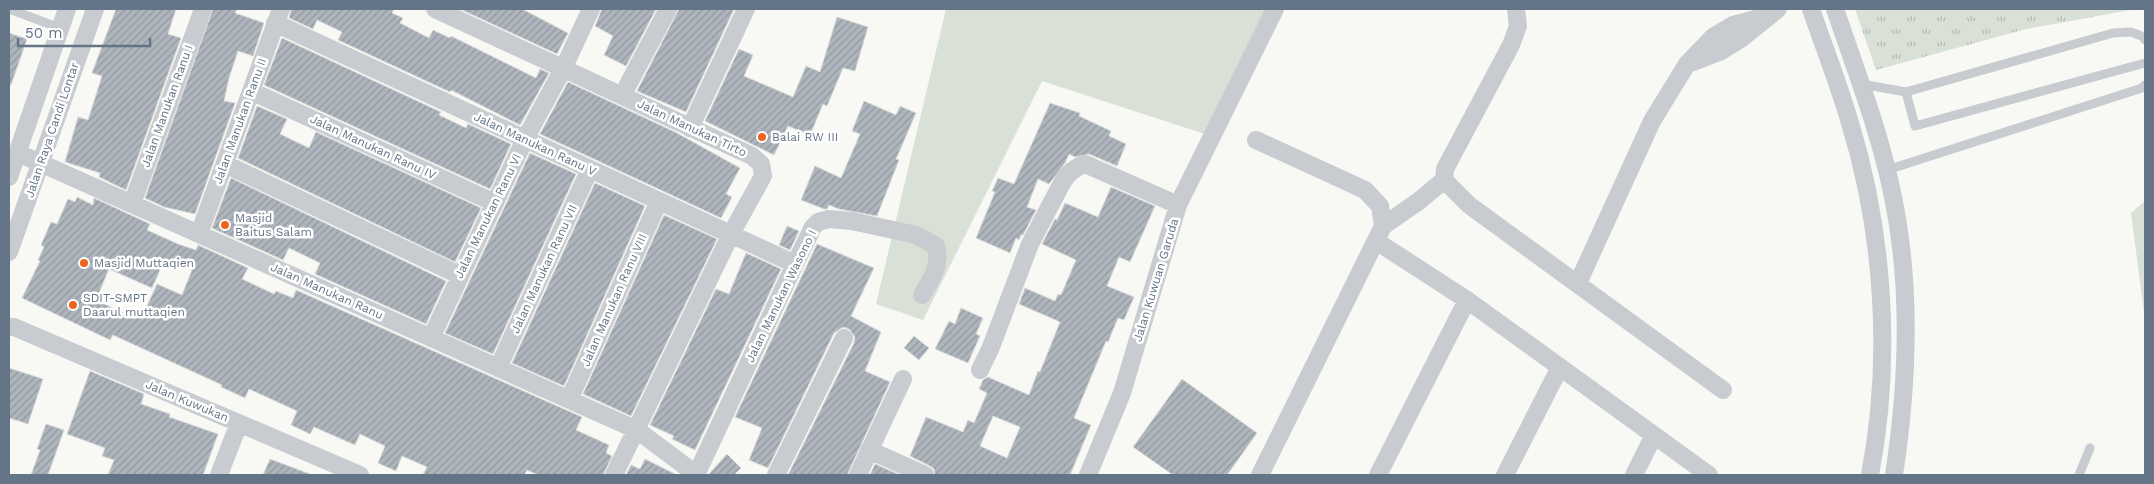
<svg xmlns="http://www.w3.org/2000/svg" width="2154" height="484" viewBox="0 0 2154 484" font-family="'Work Sans',sans-serif">
	<style>
		.grass { fill: #d9e0d6 }
		.park { fill: url(#park-tufts) }
		.building { fill: url(#building-hatch); stroke: #dadad8; fill-rule: evenodd }
		.lines { fill: none; stroke-linecap: round; stroke-linejoin: round }
		.service { stroke: #c8cbcf; stroke-width: 9 }
		.minor { stroke: #c8cbcf; stroke-width: 18 }
		.poi-dot { fill: #ed6320; stroke: #fff; stroke-width: 2 }
		.labels { text-anchor: middle; dominant-baseline: central; stroke-width: 5; stroke-linejoin: round; paint-order: stroke }
		.street-label { font-size: 12px; fill: #657588; stroke: #fff }
		.poi-label { font-size: 12px; fill: #657588; stroke: #fff; text-anchor: start }
	</style>
	<defs>
		<pattern id="park-tufts" width="24" height="20" patternUnits="userSpaceOnUse" patternTransform="scale(1.25)"><rect width="24" height="20" fill="#d9e0d6"/><path d="M3 7l-1-3M5 7V3M7 7l1-3M15 17l-1-3M17 17v-4M19 17l1-3" fill="none" stroke="#b4bab3"/></pattern>
		<pattern id="building-hatch" width="6" height="6" patternUnits="userSpaceOnUse" patternTransform="scale(1.25)"><rect width="6" height="6" fill="#aeb5bc"/><path d="M-1 1l2-2M0 6l6-6M5 7l2-2" fill="none" stroke="#91989f"/></pattern>
	</defs>
	<rect width="100%" height="100%" fill="#f8f8f5"/>
	<path class="grass" d="M946 9H1279L1217 138 1042 81 923 320 876 304Z
		M2145 201V320L2131 213Z"/>
	<path class="park" d="M1855 9H2136L2026 29 1876 70Z"/>
	<path class="building" d="M116 9H176L168 34 181 38 126 190 99 177 100 173 65 162 78 117 88 120 102 76 92 73Z
		M213 9H237L235 13 264 23 253 56 238 51 229 78 224 101 235 103 195 214 164 207 145 198Z
		M291 9H394L392 13 403 18 400 23 429 38 433 30 450 38 451 36 536 78 540 69 549 73 520 125 451 90 450 92 338 40 342 32 317 20 313 29 289 18Z
		M460 9H522L568 33 557 54Z
		M602 9H656L626 66 604 55 613 36 595 26Z
		M679 9H734L686 112 637 91Z
		M837 17 868 27 855 71 843 68 827 106 823 104 810 135 788 126 774 155 705 121 739 49 753 55 744 76 793 97 806 66 820 72Z
		M9 33 27 39 11 85 9 84Z
		M282 38 441 112 439 115 466 128 468 124 511 144 490 189 264 85Z
		M568 82 675 132 740 168 726 194 732 197 721 218 540 134Z
		M864 101 896 115 900 106 916 113 896 159 899 160 877 216 839 209 829 205 827 209H824L801 200 815 166 841 178 860 134 852 131Z
		M1050 103 1080 113 1079 116 1111 131 1109 136 1126 144 1117 166 1089 154 1075 157 1069 154 1065 163 1049 184 1038 179 1027 207 1036 210 1023 235H1021L1019 240 1016 238 1010 253 976 238 995 192 992 191 998 178 1014 184Z
		M257 106 287 119 280 134 309 148 316 132 481 208 455 262 238 158Z
		M530 153 576 174 493 354 445 333Z
		M231 178 446 281 426 324 315 274 320 263 289 248 283 260 212 228Z
		M595 183 645 206 564 386 512 363Z
		M1111 187 1155 206 1130 262 1119 257 1107 286 1134 297 1124 320 1118 318 1108 342 1106 341 1074 418 1091 425 1070 475H935L934 469 930 466 910 456 926 417 963 432 968 420 974 423 987 393 979 389 983 380 988 377 1029 395 1038 371 1040 372 1060 322 1019 304 1025 288 1055 301 1058 294 1061 295 1076 260 1042 244 1055 219 1057 220 1065 203 1098 217ZM993 416 1020 427 1007 458 980 446Z
		M77 197 93 205 94 198 150 224 147 230 178 244 196 250 198 245 248 268 242 279 274 294 276 291 293 298 296 290 582 417 576 430 609 445 606 453 612 456 603 475H538L527 470 524 475H423L427 467 402 456 396 471 378 463 385 446 360 434 355 445 314 427 310 434 291 425 297 411 249 389 245 398 221 387 222 385 113 335 110 340 22 298 40 261 38 260 44 247 41 245 51 222 57 224 68 199 75 202ZM165 259 192 270 182 295 157 284 142 317 133 313 132 317 96 300 109 269 152 288Z
		M664 215 717 239 631 416 583 394Z
		M787 226 799 231 790 250 779 245Z
		M817 244 874 268 851 316 881 332 865 371 890 382 847 475H788L854 343 855 337 849 329 843 327 834 333 768 468 749 460 762 428 735 417Z
		M746 253 781 269 695 450 672 439 674 436 650 425 716 289 729 294Z
		M961 308 983 318 976 334 980 336 968 363 935 349 949 321 955 324Z
		M914 336 929 348 919 360 904 348Z
		M9 368 43 379 28 424 9 418Z
		M90 371 144 394 141 404 170 414 169 417 218 434 203 475H108L114 460 102 456 105 448 67 434Z
		M1182 379 1257 433 1227 475H1173L1133 447Z
		M46 424 64 430 48 475H31L40 450 37 449Z
		M727 454 741 468 734 475H708Z
		M270 459 310 474 309 475H263Z
		M645 459 677 475H626L631 465 640 469Z
		M875 464 900 475H870Z"/>
	<g class="lines">
		<path class="service" d="M9 9 60 28
			M1861 84 1906 92 2113 33 2131 32 2144 37 2145 40
			M1906 92 1915 126 2145 63
			M1887 170 2142 88 2145 85
			M2079 475 2090 448"/>
		<path class="minor" d="M435 9 752 156 761 164 763 176 731 234 614 475
			M1516 9 1518 26 1511 45 1445 169 1444 180 1469 205 1723 390
			M1811 9C1824 47 1839 85 1850 123 1884 234 1892 361 1870 475
			M1835 9C1856 71 1880 132 1893 197 1912 289 1908 383 1894 475
			M275 23 795 264
			M1693 62 1721 51 1742 38 1778 9
			M251 91 495 203
			M622 96 668 9
			M690 128 746 9
			M1256 140 1365 190 1380 206 1383 226 1260 475
			M18 153 637 430 697 475
			M225 164 459 275
			M9 177 67 9
			M132 204 203 9
			M1178 205 1275 9
			M1383 226 1419 201 1444 180
			M199 234 281 9
			M1376 241 1467 300 1709 475
			M9 252 95 9
			M1578 283 1652 121 1687 64 1713 37 1733 25 1767 16
			M9 327H14L360 475
			M431 338 525 139 563 69 591 9
			M498 368 590 169
			M980 370 991 347 1030 244 1062 183C1068 173 1074 168 1085 164L1178 205 1122 393 1088 475
			M569 400 659 201
			M869 450 925 475
			M219 475 239 423
			M696 475 795 264 813 227 818 222 829 219 852 221 916 235 936 246C941 266 932 278 922 295
			M776 475 844 338
			M858 475 903 379
			M1378 475 1467 300
			M1505 475 1560 367
			M1634 475 1654 435"/>
	</g>
	<g class="poi-dot">
		<circle cx="762" cy="137" r="5"/>
		<circle cx="225" cy="225" r="5"/>
		<circle cx="84" cy="263" r="5"/>
		<circle cx="73" cy="305" r="5"/>
	</g>
	<g class="labels">
		<g class="street-label">
			<text transform="translate(167 106) rotate(-70)">Jalan Manukan Ranu I</text>
			<text transform="translate(240 121) rotate(-70)">Jalan Manukan Ranu II</text>
			<text transform="translate(692 128) rotate(25)">Jalan Manukan Tirto</text>
			<text transform="translate(52 130) rotate(-71)">Jalan Raya Candi Lontar</text>
			<text transform="translate(535 144) rotate(25)">Jalan Manukan Ranu V</text>
			<text transform="translate(373 147) rotate(25)">Jalan Manukan Ranu IV</text>
			<text transform="translate(488 216) rotate(-64)">Jalan Manukan Ranu VI</text>
			<text transform="translate(544 269) rotate(-65)">Jalan Manukan Ranu VII</text>
			<text transform="translate(1156 280) rotate(-73)">Jalan Kuwuan Garuda</text>
			<text transform="translate(327 291) rotate(24)">Jalan Manukan Ranu</text>
			<text transform="translate(781 296) rotate(-64)">Jalan Manukan Wasono I</text>
			<text transform="translate(614 300) rotate(-66)">Jalan Manukan Ranu VIII</text>
			<text transform="translate(187 401) rotate(23)">Jalan Kuwukan</text>
		</g>
		<g class="poi-label">
			<text x="772" y="137">Balai RW III</text>
			<text x="235" y="218">Masjid<tspan x="235" dy="14">Baitus Salam</tspan></text>
			<text x="94" y="263">Masjid Muttaqien</text>
			<text x="83" y="298">SDIT-SMPT<tspan x="83" dy="14">Daarul muttaqien</tspan></text>
		</g>
	</g>
	<rect width="2154" height="484" fill="none" stroke="#657588" stroke-width="20"/>
	<path d="M18 38v8h132v-8" fill="none" stroke="#657588" stroke-width="2.5"/>
	<text x="25" y="38" font-size="15" fill="#657588" stroke="#ffffff" stroke-width="4" paint-order="stroke">50 m</text>
</svg>
